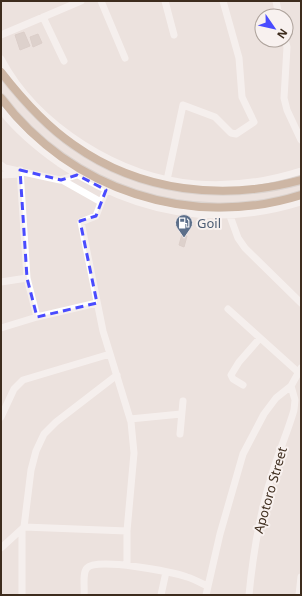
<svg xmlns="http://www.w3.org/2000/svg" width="302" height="596" viewBox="0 0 302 596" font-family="'Noto Sans',sans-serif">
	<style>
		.building { fill: #cabdb6; stroke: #c6b7b0 }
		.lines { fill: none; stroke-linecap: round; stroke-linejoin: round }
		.major-casing { stroke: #c5c0bb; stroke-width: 10 }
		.minor { stroke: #fff; stroke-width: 7 }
		.major { stroke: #a6805d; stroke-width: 8 }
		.marked { fill: none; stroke: #494bff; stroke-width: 3; stroke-dasharray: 8 5; stroke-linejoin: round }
		.labels { text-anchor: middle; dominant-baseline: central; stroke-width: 4; stroke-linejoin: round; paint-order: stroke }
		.service-label { font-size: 13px; fill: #4e5e75; stroke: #f8f1ef; text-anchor: start }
		.street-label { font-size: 13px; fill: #3d2c1d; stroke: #f8f1ef }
	</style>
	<rect width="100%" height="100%" fill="#ece2de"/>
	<path class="building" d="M24 32 30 46 20 50 15 35Z
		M38 34 42 43 33 47 30 37Z
		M182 234 187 236 184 247 179 245Z"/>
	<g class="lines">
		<g class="major-casing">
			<path id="major" d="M1 72C22 99 46 126 74 145 140 192 224 201 301 180
				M1 98C70 190 191 230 301 195"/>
		</g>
		<path class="minor" d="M101 1 125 58
			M165 1 174 35
			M276 1 279 16
			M43 17 64 61
			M1 35 81 1
			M285 40 287 47 284 98 287 110 301 140
			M1 59C37 127 120 178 196 184 232 187 266 182 301 171
			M1 110C17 131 38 148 59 163 134 213 214 229 301 202
			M1 165 5 168 60 180 77 175
			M20 170 27 278 37 317
			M1 175 20 174
			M62 180 101 202
			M167 180 183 105 215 117 231 133 236 134 254 122 242 97 239 58 223 1
			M106 190 96 216 81 222 103 331 131 422 134 453 127 531V565
			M230 216 238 238 245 248 301 303
			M1 282 27 278
			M228 309 298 372
			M1 328 37 317 97 303
			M243 385 233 379 231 375 239 362 260 338
			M1 417 14 389 23 380 110 354
			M130 419 181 414
			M180 434 183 401
			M24 527 127 531
			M22 529V595
			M1 548 24 527 31 470 36 451 44 434 56 422 117 375
			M84 595C85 588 82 573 87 568 96 557 173 572 187 577 194 579 201 583 207 586
			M161 595 166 572
			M206 595 220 534 243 454 264 414 276 398 291 386 301 368
			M249 595C253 554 260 511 273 471 279 451 288 431 294 410L295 400 291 386
			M299 595 301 577"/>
		<use href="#major" class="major"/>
	</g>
	<path d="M0 0H302V596H0ZM20 170 61 180 77 175 106 190 96 216 80 221 97 303 37 317 27 278Z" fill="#ece2de" fill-opacity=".55" fill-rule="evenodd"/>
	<path class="marked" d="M20 170 61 180 77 175 106 190 96 216 80 221 97 303 37 317 27 278Z"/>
	<defs>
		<g id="fuel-pin" transform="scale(0.9)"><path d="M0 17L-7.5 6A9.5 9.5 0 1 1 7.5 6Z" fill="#5c6f8a" stroke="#f8f1ef"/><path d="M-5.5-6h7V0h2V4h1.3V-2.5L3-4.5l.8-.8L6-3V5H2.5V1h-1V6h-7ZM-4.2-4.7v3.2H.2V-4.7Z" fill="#fff"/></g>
	</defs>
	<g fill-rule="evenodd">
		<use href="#fuel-pin" x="184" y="223"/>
	</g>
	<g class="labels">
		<g class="service-label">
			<text x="197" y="223">Goil</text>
		</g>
		<g class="street-label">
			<text transform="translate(270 490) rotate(-74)">Apotoro Street</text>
		</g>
	</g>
	<rect width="302" height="596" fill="none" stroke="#3d2c1d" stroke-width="4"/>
	<g transform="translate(274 28) rotate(124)"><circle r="19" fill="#f8f1ef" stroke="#ada29b"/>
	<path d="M0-3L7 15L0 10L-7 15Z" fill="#494bff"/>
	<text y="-6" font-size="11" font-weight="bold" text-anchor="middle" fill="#3d2c1d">N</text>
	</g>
</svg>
